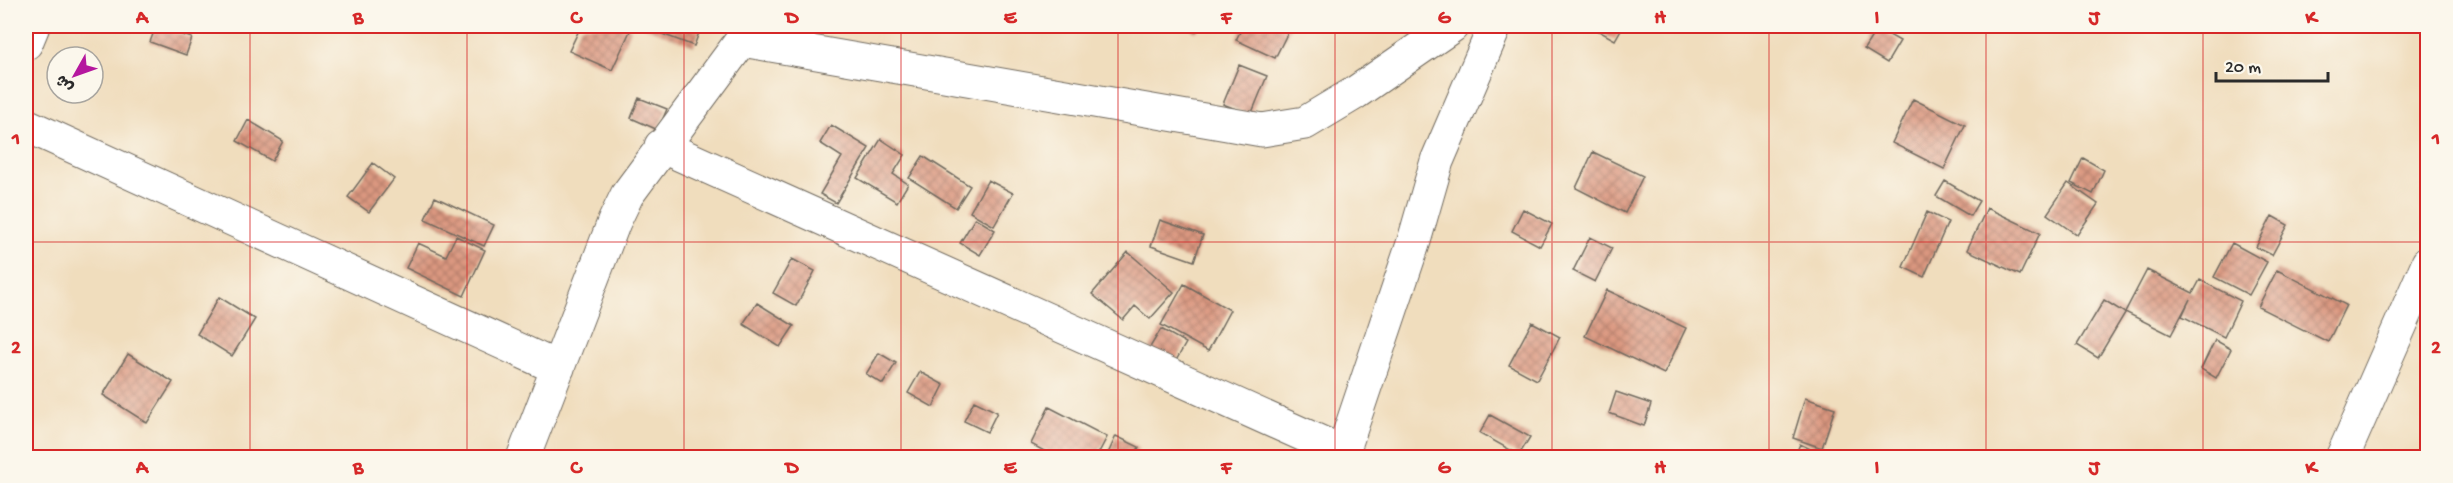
<svg xmlns="http://www.w3.org/2000/svg" width="2453" height="483" viewBox="0 0 2453 483" font-family="'Gochi Hand','Playpen Sans Arabic',sans-serif">
	<style>
		.building { fill: url(#building-cross-hatch) }
		.lines { fill: none; stroke-linecap: round; stroke-linejoin: round }
		.minor-casing { stroke: #70695e; stroke-width: 35 }
		.minor { stroke: #fff; stroke-width: 33 }
		.grid { fill: none; stroke: #d62828; stroke-width: 1.5; stroke-opacity: 0.55 }
		.neatline { fill: none; stroke: #d62828; stroke-width: 2 }
		.grid-label { font-size: 20px; text-anchor: middle; font-weight: bold; fill: #d62828 }
	</style>
	<defs>
		<pattern id="building-cross-hatch" width="8" height="8" patternUnits="userSpaceOnUse" patternTransform="scale(1.5)"><rect width="8" height="8" fill="#db9880"/><path d="M0 0l8 8M0 8l8-8" fill="none" stroke="#b27c69"/></pattern>
	</defs>
	<rect width="100%" height="100%" fill="#fbf7ec"/>
	<filter id="ink" filterUnits="userSpaceOnUse"><feTurbulence type="fractalNoise" baseFrequency=".0167" numOctaves="2"/><feDisplacementMap in="SourceGraphic" scale="12" xChannelSelector="R" yChannelSelector="G"/><feConvolveMatrix kernelMatrix="1 2 1 2 8 2 1 2 1" color-interpolation-filters="sRGB"/></filter>
	<filter id="wash" filterUnits="userSpaceOnUse"><feTurbulence type="fractalNoise" baseFrequency=".008" numOctaves="4" result="noise"/><feDisplacementMap in="SourceGraphic" scale="24" xChannelSelector="R" yChannelSelector="G"/><feGaussianBlur stdDeviation="1.35" result="paint"/><feColorMatrix in="noise" values="0 0 0 0 0 0 0 0 0 0 0 0 0 0 0 0 0 1.4 0 .05"/><feComposite in="paint" operator="in"/></filter>
	<g filter="url(#wash)">
		<rect width="100%" height="100%" fill="#f0ddbd"/>
		<g id="blocks">
			<path class="building" d="M156 26 192 38 186 55 150 42Z
				M581 26H623L631 29 612 70 569 51Z
				M641 26H687L700 30 694 46Z
				M1185 26H1201L1196 32Z
				M1243 26H1291L1275 58 1236 40Z
				M1597 26H1623L1615 40 1595 29Z
				M1877 28 1900 41 1887 63 1864 49Z
				M1239 65 1267 76 1251 115 1223 104Z
				M639 98 667 109 658 130 631 118Z
				M1913 99 1965 125 1944 169 1892 143Z
				M248 120 283 141 272 161 237 141Z
				M831 125 869 148 836 203 820 194 842 157 820 143Z
				M881 139 905 155 893 174 908 184 897 202 857 178Z
				M1593 152 1643 176 1625 213 1576 188Z
				M923 156 970 186 956 208 909 178Z
				M2083 158 2104 170 2093 194 2071 183Z
				M373 163 394 179 369 212 348 197Z
				M988 180 1013 193 994 226 970 212Z
				M1945 181 1979 201 1970 216 1936 196Z
				M2068 183 2098 204 2077 235 2047 214Z
				M435 197 494 225 484 246 425 219Z
				M1987 208 2040 233 2020 275 1967 250Z
				M1523 209 1552 224 1540 246 1512 231Z
				M1927 212 1948 222 1924 277 1903 267Z
				M2272 216 2288 225 2272 255 2256 247Z
				M975 218 995 230 980 255 960 243Z
				M1160 220 1203 235 1194 261 1151 246Z
				M456 236 485 250 464 296 406 268 418 243 446 256Z
				M1590 237 1612 248 1595 282 1573 271Z
				M2232 243 2267 262 2249 295 2214 277Z
				M1128 252 1174 292 1150 319 1135 306 1123 320 1092 294Z
				M792 259 815 271 796 306 773 293Z
				M2147 270 2193 293 2200 280 2241 301 2224 337 2182 316 2190 299 2171 335 2125 312Z
				M2277 270 2346 305 2328 342 2258 307Z
				M1184 284 1230 310 1208 351 1161 325Z
				M1607 290 1686 328 1664 374 1585 336Z
				M219 297 255 319 232 356 197 334Z
				M2104 300 2125 313 2098 358 2077 345Z
				M757 303 794 326 780 347 743 324Z
				M1532 322 1560 337 1537 380 1509 365Z
				M1161 329 1186 343 1174 364 1149 349Z
				M2215 340 2231 349 2216 378 2201 369Z
				M879 353 896 363 883 384 866 374Z
				M128 354 173 382 147 423 103 395Z
				M920 372 944 385 933 407 908 393Z
				M1616 392 1651 404 1644 426 1609 413Z
				M1805 398 1835 408 1822 448 1793 438Z
				M974 401 997 412 987 432 964 421Z
				M1049 407 1107 437 1096 458H1057L1031 444Z
				M1490 415 1530 437 1519 455 1480 433Z
				M1116 436 1139 447 1134 458H1106Z
				M1800 444 1821 454 1819 458H1794Z"/>
		</g>
	</g>
	<g filter="url(#ink)">
		<use href="#blocks" fill-opacity="0" stroke="#70695e" stroke-width="1.5"/>
		<g class="lines">
			<g class="minor-casing">
				<path id="minor" d="M742 40 1262 130 1305 123 1355 93 1452 26
					M26 43 33 26
					M26 125 558 368
					M661 146 1342 452
					M523 458 614 222 627 195 742 40 747 26
					M1341 458 1414 241 1437 161 1495 26
					M2342 458 2428 263"/>
			</g>
			<use href="#minor" class="minor"/>
		</g>
	</g>
	<path class="grid" d="M250 26V458M467 26V458M684 26V458M901 26V458M1118 26V458M1335 26V458M1552 26V458M1769 26V458M1986 26V458M2203 26V458M26 242H2428"/>
	<rect width="2453" height="483" fill="none" stroke="#fbf7ec" stroke-width="66"/>
	<g transform="translate(75 75) rotate(230)"><circle r="28" fill="#fbf7ec" stroke="#a8a59f" stroke-width="1.5"/>
	<path d="M0-4.5L10 22L0 15L-10 22Z" fill="#b5179e"/>
	<text y="-9" font-size="16" font-weight="bold" text-anchor="middle" fill="#2b2b2b">ش</text>
	</g>
	<path d="M2216 72v9h112v-9" fill="none" stroke="#2b2b2b" stroke-width="3"/>
	<text x="2225" y="72" font-size="18" fill="#2b2b2b" stroke="#fbf7ec" stroke-width="4.5" paint-order="stroke">20 m</text>
	<rect x="33" y="33" width="2387" height="417" class="neatline"/>
	<g class="grid-label">
		<text x="142" y="23">A</text>
		<text x="358" y="23">B</text>
		<text x="576" y="23">C</text>
		<text x="792" y="23">D</text>
		<text x="1010" y="23">E</text>
		<text x="1226" y="23">F</text>
		<text x="1444" y="23">G</text>
		<text x="1660" y="23">H</text>
		<text x="1877" y="23">I</text>
		<text x="2094" y="23">J</text>
		<text x="2311" y="23">K</text>
		<text x="16" y="144">1</text>
		<text x="2436" y="144">1</text>
		<text x="16" y="353">2</text>
		<text x="2436" y="353">2</text>
		<text x="142" y="473">A</text>
		<text x="358" y="473">B</text>
		<text x="576" y="473">C</text>
		<text x="792" y="473">D</text>
		<text x="1010" y="473">E</text>
		<text x="1226" y="473">F</text>
		<text x="1444" y="473">G</text>
		<text x="1660" y="473">H</text>
		<text x="1877" y="473">I</text>
		<text x="2094" y="473">J</text>
		<text x="2311" y="473">K</text>
	</g>
</svg>
